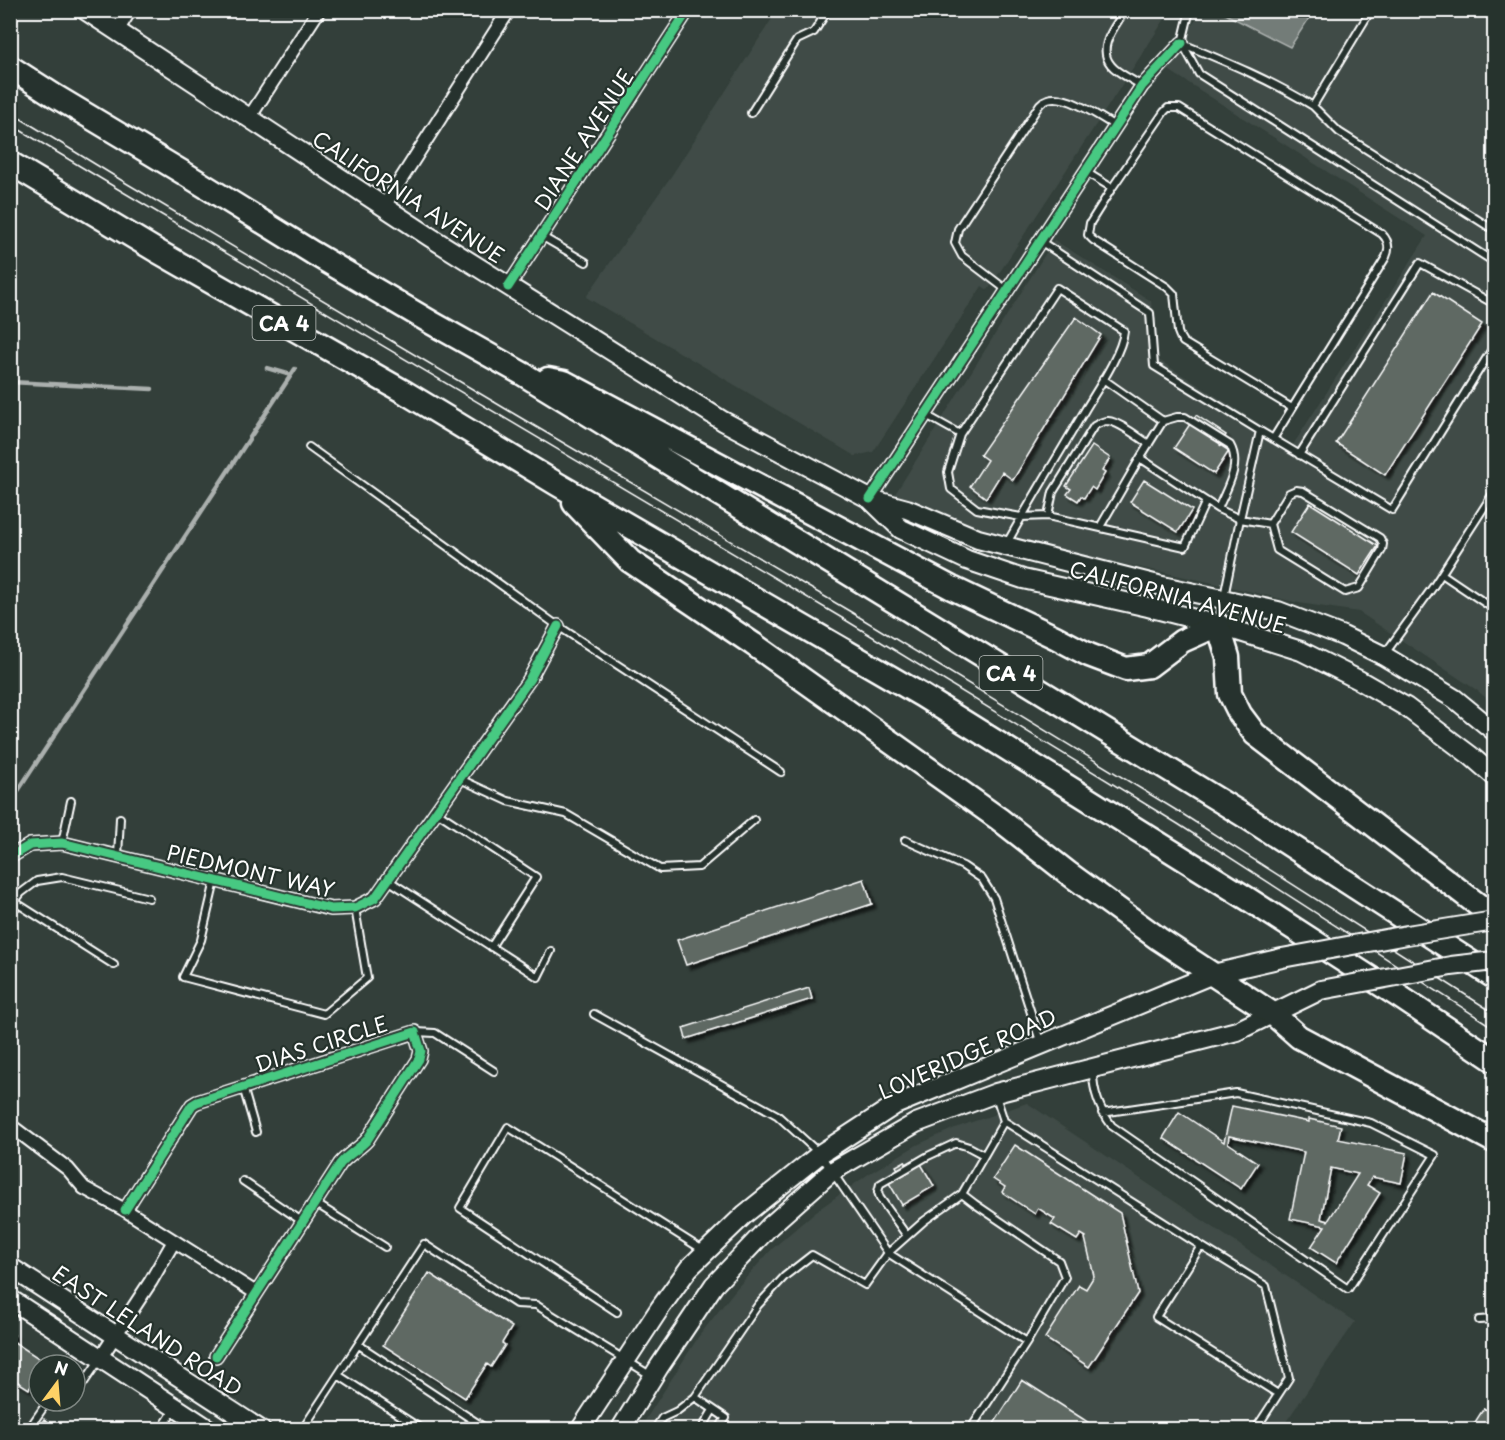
<svg xmlns="http://www.w3.org/2000/svg" width="1505" height="1440" viewBox="0 0 1505 1440" font-family="'Playpen Sans',sans-serif">
	<style>
		.built { fill: #404c47 }
		.water { fill: #737b78; stroke: #abb0ae; stroke-width: 1.5 }
		.lines { fill: none; stroke-linecap: round; stroke-linejoin: round }
		.stream { stroke: #abb0ae; stroke-width: 4.5 }
		.building { fill: #5f6964; stroke: #fff; stroke-width: 1.5; fill-rule: evenodd; filter: url(#shadow) }
		.service-casing { stroke: #fff; stroke-width: 10 }
		.minor-casing { stroke: #fff; stroke-width: 16 }
		.secondary-casing { stroke: #fff; stroke-width: 22 }
		.motorway-casing { stroke: #fff; stroke-width: 27 }
		.service { stroke: #26332d; stroke-width: 6 }
		.minor { stroke: #26332d; stroke-width: 12 }
		.secondary { stroke: #26332d; stroke-width: 18 }
		.motorway { stroke: #26332d; stroke-width: 22 }
		.tram { stroke: #fff; stroke-width: 1.5 }
		.secondary-bridge-casing { stroke: #fff; stroke-width: 22; stroke-linecap: butt }
		.secondary-bridge { stroke: #26332d; stroke-width: 18 }
		.cycleway-casing { stroke: #26332d; stroke-width: 13 }
		.cycleway { stroke: #46c982; stroke-width: 9 }
		.labels { text-anchor: middle; dominant-baseline: central; stroke-width: 4.5; stroke-linejoin: round; paint-order: stroke }
		.shield { fill: #26332d; stroke: #bec2c0; stroke-width: 1.5 }
		.shield-label { font-size: 20px; font-weight: bold; fill: #fff }
		.street-label { font-size: 21px; fill: #fff; stroke: #26332d }
	</style>
	<defs>
		<filter id="shadow"><feDropShadow dx="4" dy="4" stdDeviation="1.5" flood-color="#0009"/></filter>
	</defs>
	<rect width="100%" height="100%" fill="#333f3a"/>
	<filter id="ink" filterUnits="userSpaceOnUse"><feTurbulence type="fractalNoise" baseFrequency=".0167" numOctaves="2"/><feDisplacementMap in="SourceGraphic" scale="12" xChannelSelector="R" yChannelSelector="G"/><feConvolveMatrix kernelMatrix="1 2 1 2 8 2 1 2 1" color-interpolation-filters="sRGB"/></filter>
	<g filter="url(#ink)">
		<path class="built" d="M777 11H1170L988 290 982 286 873 452 855 456 586 297 672 175Z
			M1202 11H1494V705L1478 691 1359 612 1299 603 1209 582 979 533 895 494 1054 240 1151 301 1157 359 1293 445 1427 236 1164 67Z
			M1027 1103 1355 1322 1281 1429 639 1430 699 1336 736 1289 772 1249 815 1212 870 1173 917 1145 955 1128Z"/>
		<path class="water" d="M1224 11V10L1314 11 1290 47 1223 13Z"/>
		<g class="lines">
			<path class="stream" d="M267 368 291 375
				M10 382 152 389
				M10 803 295 369"/>
		</g>
		<path class="building" d="M1433 292 1482 324 1385 475 1336 443Z
			M1076 317 1101 335 1013 480 1002 472 986 498 970 486 987 460 980 455Z
			M1196 415 1226 435 1220 445 1229 451 1214 474 1174 448Z
			M1092 446 1110 458 1102 471 1105 473 1095 490 1091 487 1084 498 1081 496 1078 501 1067 494 1071 489 1066 486Z
			M1144 480 1192 510 1178 532 1130 502Z
			M1310 503 1378 546 1359 575 1291 532Z
			M864 879 872 904 686 965 677 940Z
			M809 988 812 999 686 1039 683 1028Z
			M1232 1106 1309 1122V1119L1341 1126 1338 1139 1407 1153 1401 1183 1372 1177 1367 1185 1380 1193 1336 1263 1311 1247 1325 1226 1290 1219 1304 1152 1229 1136 1228 1143 1258 1163 1241 1189 1163 1138 1179 1112 1224 1142ZM1331 1168 1358 1174 1328 1221 1321 1219Z
			M1015 1145 1120 1213 1138 1293 1089 1367 1045 1338 1079 1285 1086 1289 1094 1276 1085 1238 1086 1237 1081 1234 1077 1240 1051 1224 1055 1219 1038 1208 1035 1214 1002 1192 1005 1187 993 1179Z
			M905 1161 910 1170 921 1164 934 1186 902 1205 889 1183 901 1175 896 1166Z
			M429 1273 512 1327 502 1343 505 1345 491 1367 487 1364 465 1398 383 1345Z
			M10 1333 14 1335 11 1340 46 1363 45 1365H39V1374L29 1389 10 1377Z
			M1022 1380 1083 1419 1099 1430H990Z
			M1484 1408 1494 1415V1430H1470Z
			M44 1419 55 1426 53 1430H37Z"/>
		<g class="lines">
			<g class="service-casing">
				<path id="service" d="M1125 10C1116 26 1096 47 1111 65 1117 73 1133 80 1142 86
					M1192 10 1189 14 1182 43 1199 74 1494 262
					M1183 44C1229 63 1270 80 1313 106L1371 10
					M1313 106 1339 132 1494 230
					M751 113 797 40 814 32 828 10
					M1086 172 1112 188 1164 112 1168 108H1179L1382 234C1389 241 1390 248 1386 257L1273 439
					M1112 188 1090 223 1088 235 1093 240 1167 287 1174 294 1178 332 1180 337 1183 342 1292 408
					M541 236 586 262
					M1040 241 1150 313 1154 366 1260 431 1240 519 1219 621
					M1008 291 962 256 955 243 958 229 1040 104C1042 102 1045 100 1048 99 1066 93 1100 117 1115 126
					M1103 379 1163 421
					M926 415 960 434
					M1260 431 1392 510 1494 346
					M309 447 558 626 781 772
					M1299 455 1420 263 1494 304
					M1140 458 1218 509 1240 519 1270 524 1277 550 1345 592 1359 588 1382 550 1383 544 1380 538 1303 491 1296 490 1289 493 1270 524
					M1048 516 1053 492 1094 426C1099 423 1103 421 1108 421 1120 422 1139 438 1149 444
					M1100 527 1140 458 1163 421 1177 417H1185L1230 445C1242 466 1226 489 1218 509
					M1007 543C1032 498 1059 454 1085 410 1097 390 1122 353 1124 331L1057 288 960 434 948 472 951 489 977 509 1021 517 1048 516 1185 547 1206 501
					M1442 574 1488 605 1494 594
					M1384 655 1433 587 1494 492
					M460 779 508 801 566 814 660 869 699 867 754 820
					M437 812 536 877 491 947
					M905 840 963 866 982 879 994 898 1041 1044
					M62 843 71 801
					M118 856 120 818
					M388 880 538 977 551 951
					M215 881 201 940 183 977 324 1014 367 978 355 908
					M15 902 114 965
					M10 908 21 893 37 881 62 877 149 898
					M594 1014 777 1115 820 1154 888 1253 1027 1342
					M416 1032 435 1033 494 1071
					M1093 1072C1093 1092 1100 1110 1112 1126L1348 1289 1435 1155 1371 1123 1236 1093 1102 1113
					M243 1087 256 1132
					M1004 1121 1201 1246 1266 1286 1289 1378 1255 1430
					M243 1181 303 1222
					M315 1203 385 1247
					M907 1236 880 1198 878 1192 880 1184 928 1156 956 1143 969 1147 984 1155
					M1201 1246 1156 1317 1278 1394
					M617 1312 460 1208 508 1127 703 1250
					M1479 1320 1494 1319
					M359 1345 488 1430
					M338 1375 423 1430
					M75 1387 83 1384 100 1359
					M28 1430 48 1401
					M161 1430 174 1410
					M302 1430 424 1244 516 1304 536 1305 650 1375
					M654 1430 662 1418 677 1411 695 1397
					M701 1430 713 1410
					M718 1430 726 1418 695 1397 758 1305 785 1276 812 1255 865 1285 888 1253 924 1221 962 1194
					M970 1430 1027 1342 1065 1277 1059 1261 975 1204 962 1194 1004 1121 996 1096"/>
			</g>
			<g class="minor-casing">
				<path id="minor" d="M117 31 130 10
					M249 118 319 10
					M384 206 509 10
					M508 287 688 10
					M870 499 1142 86 1182 43
					M10 857 30 845 62 843 331 909 355 908 375 898 529 680 558 626
					M10 1127 15 1129 68 1169 84 1188 125 1210 256 1293
					M125 1210 192 1105 197 1102 415 1032 421 1051 419 1059 367 1140C359 1149 348 1154 340 1164L216 1356
					M101 1357 151 1281 174 1241"/>
			</g>
			<g class="secondary-casing">
				<path id="secondary" d="M85 10 430 237 723 421 870 499 907 509 978 539 1158 585 1278 611 1343 636 1384 656 1455 699 1494 731
					M872 501 901 529 967 560 1023 579 1148 607 1218 625 1301 651 1359 680 1406 707 1471 756 1494 776
					M10 1267 261 1430
					M10 1299 210 1430
					M580 1430 660 1308 689 1268 745 1214 820 1154 895 1105 912 1098 1213 974 1282 958
					M620 1430 659 1367 714 1285 770 1226 831 1172 916 1123 996 1093 1237 1031 1321 990"/>
			</g>
			<g class="motorway-casing">
				<path id="motorway" d="M10 67 55 96 187 175 313 253 432 323 523 374 1248 818 1494 977
					M10 163 157 251 406 393 557 484 921 695 1248 899 1400 997 1494 1060
					M548 379 564 382 952 588 1055 637 1089 655 1126 669 1149 666 1182 641 1218 625 1228 657 1230 694 1240 714 1255 734 1494 917
					M574 503 630 561 753 644 999 819 1068 873 1159 939 1273 1014 1299 1037 1494 1141"/>
			</g>
			<use href="#service" class="service"/>
			<use href="#minor" class="minor"/>
			<use href="#secondary" class="secondary"/>
			<use href="#motorway" class="motorway"/>
			<path class="tram" d="M10 112 121 180 516 415 851 612 1184 815 1494 1013
				M10 124 118 189 847 621 1178 824 1494 1028"/>
			<g class="secondary-bridge-casing">
				<path id="secondary-bridge" d="M1282 958 1407 935 1494 921
					M1321 990 1451 966 1494 961"/>
			</g>
			<use href="#secondary-bridge" class="secondary-bridge"/>
			<g class="cycleway-casing">
				<path id="cycleway" d="M508 287 688 10
					M870 499 1142 86 1182 43
					M10 857 30 845 62 843 331 909 355 908 375 898 529 680 558 626
					M125 1210 192 1105 197 1102 415 1032 421 1051 419 1059 367 1140C359 1149 348 1154 340 1164L216 1356"/>
			</g>
			<use href="#cycleway" class="cycleway"/>
		</g>
	</g>
	<g class="labels">
		<g class="shield">
			<rect x="252.5" y="306" width="63" height="34" rx="4.5"/>
			<rect x="979.5" y="656" width="63" height="34" rx="4.5"/>
		</g>
		<g class="shield-label">
			<text x="284" y="323">CA 4</text>
			<text x="1011" y="673">CA 4</text>
		</g>
		<g class="street-label">
			<text transform="translate(583 139) rotate(-57)">DIANE AVENUE</text>
			<text transform="translate(409 196) rotate(33)">CALIFORNIA AVENUE</text>
			<text transform="translate(1178 596) rotate(15)">CALIFORNIA AVENUE</text>
			<text transform="translate(251 870) rotate(13)">PIEDMONT WAY</text>
			<text transform="translate(321 1043) rotate(-18)">DIAS CIRCLE</text>
			<text transform="translate(967 1053) rotate(-24)">LOVERIDGE ROAD</text>
			<text transform="translate(148 1330) rotate(33)">EAST LELAND ROAD</text>
		</g>
	</g>
	<rect width="1505" height="1440" fill="none" stroke="#26332d" stroke-width="36"/>
	<rect x="18" y="18" width="1469" height="1404" fill="none" stroke="#fff" stroke-width="2" filter="url(#ink)"/>
	<g transform="translate(57 1383) rotate(16)"><circle r="28" fill="#26332d" stroke="#7d8581" stroke-width="1.5"/>
	<path d="M0-4.5L10 22L0 15L-10 22Z" fill="#ffd166"/>
	<text y="-9" font-size="16" font-weight="bold" text-anchor="middle" fill="#ffffff">N</text>
	</g>
</svg>
